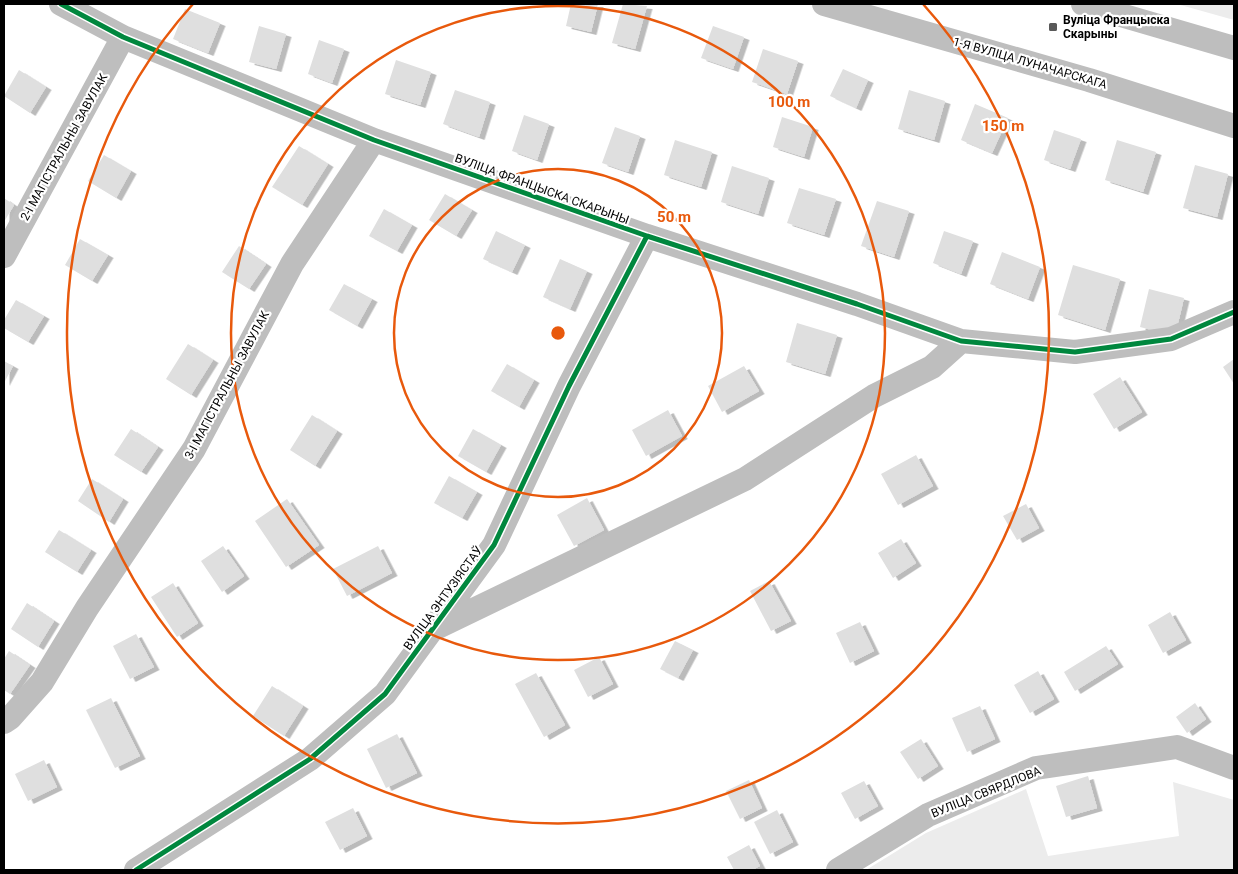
<svg xmlns="http://www.w3.org/2000/svg" width="1238" height="874" viewBox="0 0 1238 874" font-family="Roboto,sans-serif">
	<style>
		.green { fill: #ececec }
		.building { fill: #dfdfdf; filter: url(#shadow) }
		.lines { fill: none; stroke-linecap: round; stroke-linejoin: round }
		.minor { stroke: #bebebe; stroke-width: 24 }
		.cycleway-casing { stroke: #fff; stroke-width: 8 }
		.cycleway { stroke: #00873e; stroke-width: 5 }
		.ring { fill: none; stroke: #e8590c; stroke-width: 2.5 }
		.poi-dot { fill: #595959; stroke: #fff; stroke-width: 2 }
		.labels { text-anchor: middle; dominant-baseline: central; stroke-width: 4.5; stroke-linejoin: round; paint-order: stroke }
		.poi-label { font-size: 12px; font-weight: bold; fill: #000; stroke: #fff; text-anchor: start }
		.street-label { font-size: 12px; fill: #000; stroke: #fff }
		.centre { fill: #e8590c; stroke: #fff; stroke-width: 2.5 }
		.ring-label { font-size: 15px; text-anchor: middle; font-weight: bold; fill: #e8590c; stroke: #fff; stroke-width: 4.5; stroke-linejoin: round; paint-order: stroke }
	</style>
	<defs>
		<filter id="shadow"><feDropShadow dx="5.5" dy="3" stdDeviation="0" flood-color="#0004"/></filter>
	</defs>
	<rect width="100%" height="100%" fill="#fff"/>
	<path class="green" d="M1177 4H1234V20Z
		M1173 782 1234 800V870H866L926 833 1026 789 1048 856 1179 836Z"/>
	<path class="building" d="M571 4H598L591 32 566 26Z
		M623 4 647 6 635 49 612 43Z
		M185 9 220 23 208 53 173 39Z
		M259 26 286 34 276 69 249 62Z
		M713 26 744 37 733 69 701 58Z
		M319 40 344 49 332 83 308 74Z
		M763 49 798 61 787 94 752 82Z
		M396 60 431 72 420 105 385 94Z
		M843 69 868 80 856 108 830 96Z
		M19 70 46 87 30 113 4 96Z
		M455 90 490 102 479 137 443 124Z
		M909 90 945 101 934 140 898 129Z
		M975 104 1008 118 992 153 961 140Z
		M524 115 549 124 537 160 512 151Z
		M782 117 813 127 804 157 773 147Z
		M615 127 640 136 628 172 602 163Z
		M1054 130 1081 139 1070 169 1044 160Z
		M675 140 712 152 701 187 664 175Z
		M1117 140 1156 152 1143 192 1105 180Z
		M299 146 328 164 302 205 272 187Z
		M104 155 131 171 116 198 88 181Z
		M1195 165 1228 174 1217 217 1183 208Z
		M732 166 769 178 758 214 721 202Z
		M799 188 836 199 824 235 787 223Z
		M445 194 472 210 456 236 429 220Z
		M4 198 14 205 4 222Z
		M877 201 909 211 894 257 861 246Z
		M384 209 412 225 397 251 369 236Z
		M496 231 525 245 512 272 483 259Z
		M944 231 973 241 961 274 933 263Z
		M80 239 108 255 92 281 65 265Z
		M239 246 266 264 249 289 222 272Z
		M1002 252 1040 267 1028 299 990 284Z
		M560 259 587 271 570 309 543 297Z
		M1073 265 1120 279 1105 330 1058 315Z
		M344 284 372 299 357 326 329 310Z
		M1149 289 1184 298 1175 336 1140 327Z
		M16 300 44 316 28 342 4 328V320Z
		M797 323 837 335 825 374 786 362Z
		M188 344 213 360 191 395 166 379Z
		M1234 359V384L1223 367Z
		M4 361 13 366 4 383Z
		M507 364 534 380 519 407 491 391Z
		M744 366 759 391 722 412 708 386Z
		M1120 377 1142 412 1114 429 1093 394Z
		M668 410 682 436 646 456 632 430Z
		M312 415 337 431 315 466 290 450Z
		M131 429 158 447 141 472 114 455Z
		M473 429 501 445 486 472 458 456Z
		M916 455 933 486 898 505 881 474Z
		M449 476 477 492 462 518 434 503Z
		M92 479 123 499 109 522 78 501Z
		M587 498 604 530 574 546 557 515Z
		M287 499 319 545 286 567 255 521Z
		M1026 504 1039 528 1017 540 1003 516Z
		M59 530 91 550 77 572 45 552Z
		M901 539 916 563 893 578 878 553Z
		M223 546 244 576 222 592 201 561Z
		M378 546 392 573 347 596 333 569Z
		M769 581 791 621 771 631 750 591Z
		M173 583 198 623 177 637 151 597Z
		M27 603 54 621 38 647 11 629Z
		M1170 612 1186 640 1163 653 1148 625Z
		M860 622 874 651 850 663 836 633Z
		M136 634 154 667 130 679 113 646Z
		M675 641 693 650 678 678 660 669Z
		M1106 646 1118 664 1075 691 1064 672Z
		M9 651 30 665 10 694 4 690V659Z
		M599 657 613 684 588 697 574 670Z
		M1038 671 1054 699 1030 713 1014 685Z
		M536 673 565 725 544 737 515 684Z
		M272 686 303 706 284 736 253 716Z
		M111 698 140 756 115 768 86 710Z
		M1195 703 1206 719 1187 733 1176 717Z
		M980 706 995 739 967 752 952 718Z
		M397 734 417 773 386 788 367 749Z
		M921 739 938 766 918 779 900 752Z
		M44 760 57 787 28 801 15 774Z
		M1088 776 1097 808 1066 817 1056 786Z
		M749 780 762 808 740 819 726 791Z
		M864 781 878 806 855 819 841 793Z
		M353 808 367 836 340 850 325 822Z
		M777 810 793 842 770 854 754 822Z
		M749 845 760 866 752 870H734L727 857Z"/>
	<g class="lines">
		<path class="minor" d="M61 4 123 37 374 140 647 236 857 304 961 341 1075 352 1171 339 1234 312
			M824 4 1089 80 1234 126
			M1083 4 1234 48
			M4 256 123 37
			M438 627 745 479 874 396 932 367 961 341
			M4 722 10 718 42 682 87 608 194 449 292 264 374 140
			M136 870 310 759 385 694 494 545 569 386 647 236
			M838 870 928 815 1036 768 1177 747 1234 768"/>
		<g class="cycleway-casing">
			<path id="cycleway" d="M61 4 123 37 374 140 647 236 857 304 961 341 1075 352 1171 339 1234 312
				M136 870 310 759 385 694 494 545 569 386 647 236"/>
		</g>
		<use href="#cycleway" class="cycleway"/>
	</g>
	<g class="ring">
		<circle cx="558" cy="333" r="164"/>
		<circle cx="558" cy="333" r="327"/>
		<path d="M923 4A491 491 0 1 1 193 4"/>
	</g>
	<rect class="poi-dot" x="1048" y="22" width="10" height="10" rx="2.5"/>
	<g class="labels">
		<g class="poi-label">
			<text x="1063" y="20">Вуліца Францыска<tspan x="1063" dy="14">Скарыны</tspan></text>
		</g>
		<g class="street-label">
			<text transform="translate(1030 63) rotate(16)">1-Я ВУЛІЦА ЛУНАЧАРСКАГА</text>
			<text transform="translate(64 147) rotate(-61)">2-І МАГІСТРАЛЬНЫ ЗАВУЛАК</text>
			<text transform="translate(542 189) rotate(20)">ВУЛІЦА ФРАНЦЫСКА СКАРЫНЫ</text>
			<text transform="translate(227 385) rotate(-62)">3-І МАГІСТРАЛЬНЫ ЗАВУЛАК</text>
			<text transform="translate(443 598) rotate(-54)">ВУЛІЦА ЭНТУЗІЯСТАЎ</text>
			<text transform="translate(986 792) rotate(-22)">ВУЛІЦА СВЯРДЛОВА</text>
		</g>
	</g>
	<circle cx="558" cy="333" r="8" class="centre"/>
	<g class="ring-label">
		<text x="789" y="107">100 m</text>
		<text x="1003" y="131">150 m</text>
		<text x="674" y="222">50 m</text>
	</g>
	<rect width="1238" height="874" fill="none" stroke="#000000" stroke-width="10"/>
</svg>
